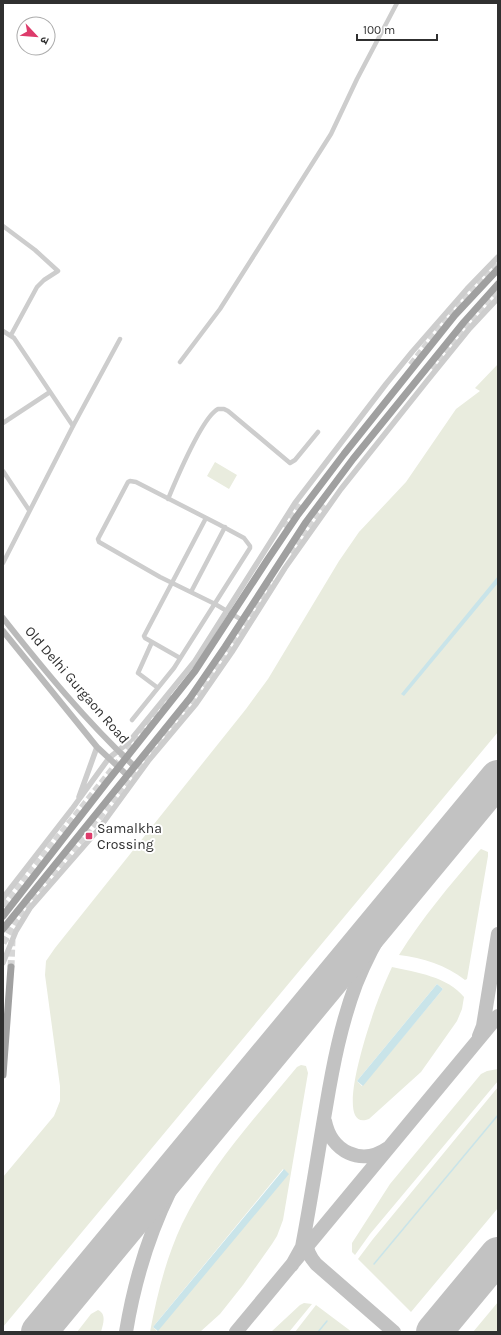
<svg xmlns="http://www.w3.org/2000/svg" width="501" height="1335" viewBox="0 0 501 1335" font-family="Karla,'Noto Sans Devanagari',sans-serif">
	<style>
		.green { fill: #e9ecde; fill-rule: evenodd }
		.water { fill: #c9e4e9 }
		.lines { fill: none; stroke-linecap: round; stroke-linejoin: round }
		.stream { stroke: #c9e4e9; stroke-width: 1.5 }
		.taxiway { stroke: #c2c2c2; stroke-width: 14 }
		.runway { stroke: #c2c2c2; stroke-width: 36 }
		.trunk-tunnel { stroke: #d6d6d6; stroke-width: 7; stroke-dasharray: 7 3.5; stroke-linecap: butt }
		.minor { stroke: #cdcdcd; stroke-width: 4.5 }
		.tertiary { stroke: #cdcdcd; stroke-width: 5.5 }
		.secondary { stroke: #bababa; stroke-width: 6 }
		.trunk { stroke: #a0a0a0; stroke-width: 7 }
		.poi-dot { fill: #dd3b6b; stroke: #fff; stroke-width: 1.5 }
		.labels { text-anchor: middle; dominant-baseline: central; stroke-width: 4; stroke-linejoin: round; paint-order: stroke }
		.street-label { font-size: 14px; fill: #303030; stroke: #fff }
		.poi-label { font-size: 14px; fill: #303030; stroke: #fff; text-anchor: start }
	</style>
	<rect width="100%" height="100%" fill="#fff"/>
	<path class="green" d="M498 364V732L3 1327V1177L54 1116 60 1101V1086L45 975 46 961 55 948 246 709 268 679 339 561 359 532 406 482 456 409 480 391 475 388Z
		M215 462 237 475 229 489 207 476Z
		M481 849 488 852V856L467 979 465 980C446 965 423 958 399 955 422 918 450 885 479 851Z
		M392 967C416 972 448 977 464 997L462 1009 457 1021 421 1072 369 1119C330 1134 373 1013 378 1000 382 989 387 978 392 967ZM437 984 443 989 362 1086 357 1081Z
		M301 1065 306 1066 308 1073 283 1220 277 1236 272 1244 243 1285 220 1314 200 1332H150C157 1295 166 1258 182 1224 211 1165 256 1117 297 1067ZM283 1169 288 1174 157 1331 153 1327Z
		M498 1069V1081L370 1234 355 1255 352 1252V1243L390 1184 481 1074 487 1071Z
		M498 1087V1208L411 1312 358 1259 373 1239Z
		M498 1302V1332H473Z
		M304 1303 312 1304 289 1332H271L300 1305Z
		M316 1305 352 1332H295Z
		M98 1310C107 1314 103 1324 101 1332H77L91 1314Z"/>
	<path class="water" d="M498 576V583L404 696 401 694Z
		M437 984 443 989 363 1086 357 1081Z
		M284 1169 289 1174 158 1331 153 1327Z"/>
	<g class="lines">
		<path class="stream" d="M374 1264 498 1115
			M318 1332 327 1321"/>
		<path class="taxiway" d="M479 1036 483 1026 498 934
			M325 1121C331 1151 361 1167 388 1148
			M306 1239C306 1249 309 1256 316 1264L394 1332
			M292 1265 302 1247C311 1200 318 1153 326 1107 333 1065 341 1024 356 984 375 936 404 895 434 855
			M126 1332C134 1283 148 1236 170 1191 185 1162 205 1136 223 1109
			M236 1332 498 1016
			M438 1332 445 1320"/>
		<path class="runway" d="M39 1332 498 778
			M434 1332 498 1255"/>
		<path class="trunk-tunnel" d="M411 365 452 312 498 263
			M433 370 467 326 498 292
			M285 528 302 503
			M292 554 311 525 326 506
			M3 906 172 695
			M3 943 14 924 155 748 206 683 274 581
			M11 967 12 940"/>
		<path class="minor" d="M3 226 35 250 58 271 44 280 37 287 11 335
			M3 331 14 338 73 426
			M180 362 220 309 331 134 357 79 397 3
			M3 423 50 392
			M3 471 29 510
			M168 499C176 480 202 417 218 409H224L228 411 290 463 295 460 318 432
			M3 563 73 426 120 339
			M191 592 225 527
			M152 642 138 673 158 688
			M180 658 145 638 144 636 206 518
			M132 720 174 668 250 548V546L244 538 218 524 136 482 130 481 128 482 98 539 99 542 160 577 215 604 242 620"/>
		<path class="tertiary" d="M79 797 97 747
			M3 898 72 809 109 758 129 742 195 661 295 503 386 384 412 352 467 289 498 257
			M3 963 16 931 30 908 98 830 149 760 196 704 232 652 285 568 341 489 427 381 470 328 498 298"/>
		<path class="secondary" d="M3 618C44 670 86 721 134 766
			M3 631 97 747 127 775"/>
		<path class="trunk" d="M3 916 107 782 195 671 268 559 297 516 344 454 455 315 498 269
			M3 929 190 698 225 647 306 522 353 459 464 322 498 284
			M3 1075 11 967"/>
	</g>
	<rect class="poi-dot" x="85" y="832" width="8" height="8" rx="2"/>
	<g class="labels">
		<g class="street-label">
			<text transform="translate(77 685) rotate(49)">Old Delhi Gurgaon Road</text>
		</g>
		<g class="poi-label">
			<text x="97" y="828">Samalkha<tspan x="97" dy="16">Crossing</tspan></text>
		</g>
	</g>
	<rect width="501" height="1335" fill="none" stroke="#303030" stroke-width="8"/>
	<g transform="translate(36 36) rotate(116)"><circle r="19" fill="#ffffff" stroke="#acacac"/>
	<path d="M0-3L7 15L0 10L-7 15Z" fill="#dd3b6b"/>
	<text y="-6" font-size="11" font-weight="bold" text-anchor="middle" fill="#303030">उ</text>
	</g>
	<path d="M357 34v6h80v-6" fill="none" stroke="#303030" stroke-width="2"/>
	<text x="363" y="34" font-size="12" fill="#303030" stroke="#ffffff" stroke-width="3" paint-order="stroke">100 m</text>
</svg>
